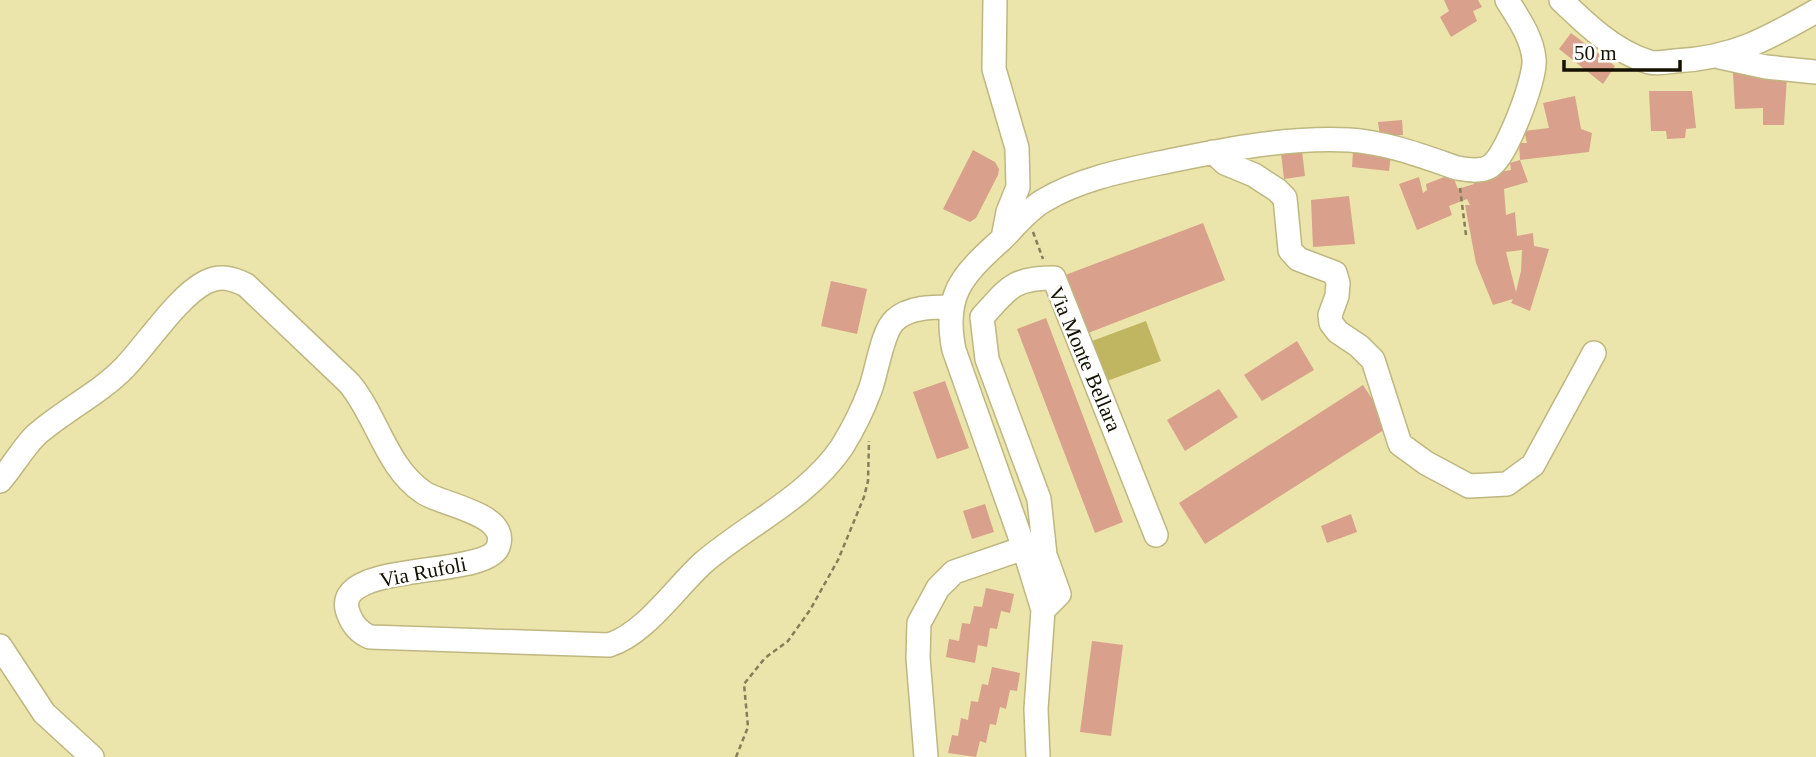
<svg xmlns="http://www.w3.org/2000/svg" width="1816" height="757" viewBox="0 0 1816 757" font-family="Georgia,serif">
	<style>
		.green { fill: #c0b561 }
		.building { fill: #d9a18b; fill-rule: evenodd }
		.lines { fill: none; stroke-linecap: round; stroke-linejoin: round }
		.minor-casing { stroke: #beb780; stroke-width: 26 }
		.path { stroke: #847f59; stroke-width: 2.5; stroke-dasharray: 5 3.5; stroke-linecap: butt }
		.minor { stroke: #fff; stroke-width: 23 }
		.labels { text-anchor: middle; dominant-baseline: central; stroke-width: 5; stroke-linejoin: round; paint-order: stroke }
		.street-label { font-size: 21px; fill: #141100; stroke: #fff }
	</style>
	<rect width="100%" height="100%" fill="#ebe4ab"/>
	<path class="green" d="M1146 321 1161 361 1107 381 1092 341Z"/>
	<path class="building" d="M1444 0H1478L1482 7 1473 11 1477 21 1451 37 1440 17 1449 11Z
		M1571 33 1615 66 1603 84 1559 49Z
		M1733 73 1787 76 1784 125H1763V108L1735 109Z
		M1649 91H1692L1696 128 1686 129 1685 138 1667 139 1666 131H1651Z
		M1575 96 1581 129 1592 133 1589 152 1520 160 1528 182 1504 189 1506 215 1515 212 1517 236 1533 233 1534 246 1549 249 1530 311 1511 303 1513 299 1493 305 1476 263 1465 205H1470L1467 199 1449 206 1452 215 1417 230 1399 184 1419 177 1423 193 1427 190 1426 184 1452 174 1458 189 1474 184 1473 182 1499 176V172L1511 170 1510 163 1520 160 1519 143H1527L1524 131 1549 128 1543 103ZM1522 250 1521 271 1516 292 1506 252Z
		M1402 120 1403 135 1380 136 1378 122Z
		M973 150 995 162 999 169 998 175 976 218 970 222 943 209Z
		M1302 151 1305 176 1284 179 1281 153Z
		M1353 152 1391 155 1389 171 1352 167Z
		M1349 196 1355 244 1313 247 1311 200Z
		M1203 223 1225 280 1083 335 1060 277Z
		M831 281 867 289 857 334 821 326Z
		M1046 318 1123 522 1095 533 1017 329Z
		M1297 341 1314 370 1262 401 1244 375Z
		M945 381 969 448 937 459 913 392Z
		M1363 385 1390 426 1205 544 1179 503Z
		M1219 389 1238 417 1185 451 1167 420Z
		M985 504 994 532 972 539 963 511Z
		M1351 514 1357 532 1327 543 1321 526Z
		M986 588 1014 594 1010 613 1001 611 997 629 990 628 987 647 978 645 975 663 946 657 949 639 959 641 962 623 970 624 974 606 982 607Z
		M1092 641 1123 645 1111 736 1080 732Z
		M992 667 1020 673 1017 691 1010 690 1006 709 1000 707 996 725 990 724 986 743 980 741 976 757 948 753 952 735 958 736 961 718 968 720 971 701 978 702 982 684 988 685Z"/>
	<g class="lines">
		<g class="minor-casing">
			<path id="minor" d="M995 0 994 69 1017 148 1018 187 1008 212 1003 238
				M1561 0C1587 25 1614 51 1649 62 1656 64 1667 62 1675 61 1734 58 1767 39 1816 11
				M1720 57 1766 67 1816 72
				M1213 152 1225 163 1254 175 1277 190 1285 198 1290 250 1298 259 1335 273 1338 283 1337 296 1330 315 1331 323 1338 332 1359 346 1373 360 1400 444 1426 463 1469 486 1507 484 1533 465 1594 353
				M0 481C13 466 22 449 36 435 64 410 99 394 125 367 147 344 178 296 206 282 220 275 232 278 246 285L349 383C377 416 386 467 423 492 440 505 511 513 498 547 485 580 325 559 349 615 353 625 360 633 370 637L609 645C645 634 676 587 704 562 750 523 807 498 842 447 853 429 863 409 870 390 877 372 882 331 895 320 909 307 932 307 950 307
				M1043 610 1059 594 1045 555 1039 499 987 359 982 317C1009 288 1012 278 1054 278L1156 535
				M0 646 44 713 92 757
				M926 757 918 658 919 623 938 588 954 572 1024 548
				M1038 757 1036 709 1043 610 1024 548 954 350C943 296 961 276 1000 241 1014 228 1026 211 1043 201 1081 178 1126 170 1169 161 1228 149 1288 137 1349 140 1385 142 1422 156 1457 168 1468 170 1484 173 1493 164 1508 151 1536 78 1534 59 1532 37 1518 18 1507 0"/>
		</g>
		<path class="path" d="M1460 188 1466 235
			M1033 232 1043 259
			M736 757 748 727 744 684 765 658 788 641 810 610 838 560 864 497 868 481 869 441"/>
		<use href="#minor" class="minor"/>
	</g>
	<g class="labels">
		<g class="street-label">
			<text transform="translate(1085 359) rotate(67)">Via Monte Bellara</text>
			<text transform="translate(423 572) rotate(-11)">Via Rufoli</text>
		</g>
	</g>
	<path d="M1564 60v10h116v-10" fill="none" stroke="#141100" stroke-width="3.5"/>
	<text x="1574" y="60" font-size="21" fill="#141100" stroke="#ffffff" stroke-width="5" paint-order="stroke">50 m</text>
</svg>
